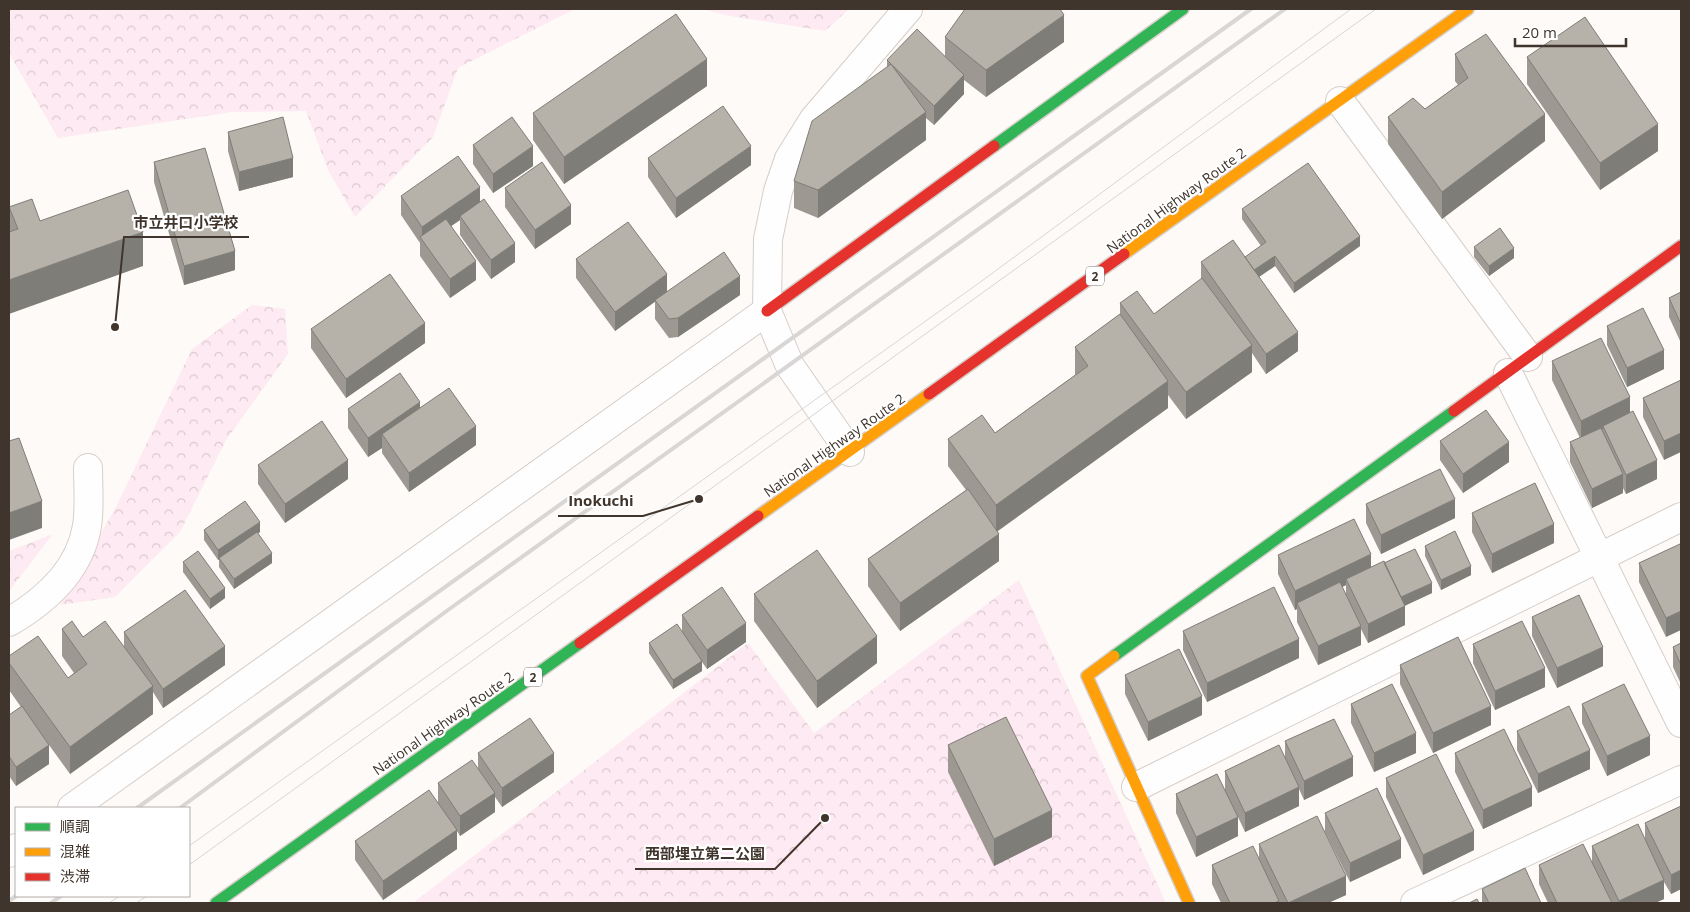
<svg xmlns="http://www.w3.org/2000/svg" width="1690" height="912" viewBox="0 0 1690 912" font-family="'Open Sans','Noto Sans JP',sans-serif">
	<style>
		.forest { fill: url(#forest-crowns) }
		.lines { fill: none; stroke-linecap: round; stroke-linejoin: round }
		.street-casing { stroke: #d5cec9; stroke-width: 30 }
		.fast-casing { stroke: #d5cec9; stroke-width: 14 }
		.slow-casing { stroke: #d5cec9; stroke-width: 14 }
		.jam-casing { stroke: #d5cec9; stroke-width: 14 }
		.street { stroke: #fffefe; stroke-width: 28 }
		.fast { stroke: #30b455; stroke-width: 11 }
		.slow { stroke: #ff9f0a; stroke-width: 11 }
		.jam { stroke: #e5322d; stroke-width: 11 }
		.tram { stroke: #d8d7d6; stroke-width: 1 }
		.rail { stroke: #d8d7d6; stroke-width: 4 }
		.wall { fill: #9d9992; fill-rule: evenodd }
		.shaded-wall { fill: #7f7d77 }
		.building { fill: #b6b2aa; stroke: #7f7d77 }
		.labels { text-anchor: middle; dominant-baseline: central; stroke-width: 4.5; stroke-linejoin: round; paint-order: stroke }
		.shield { fill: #fff; stroke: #79726c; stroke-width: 1 }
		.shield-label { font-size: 12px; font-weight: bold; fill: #40352d }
		.street-label { font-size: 14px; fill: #40352d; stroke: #fff }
		.leader { fill: none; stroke: #40352d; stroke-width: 2 }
		.callout-dot { fill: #40352d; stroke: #fff; stroke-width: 2 }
		.callout-label { font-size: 15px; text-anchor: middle; font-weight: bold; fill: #40352d; stroke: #fff; stroke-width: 4.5; stroke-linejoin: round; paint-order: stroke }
	</style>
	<defs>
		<pattern id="forest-crowns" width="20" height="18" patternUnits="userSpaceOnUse" patternTransform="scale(1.25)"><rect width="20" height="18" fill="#feeaf2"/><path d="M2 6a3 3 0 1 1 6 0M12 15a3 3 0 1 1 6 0" fill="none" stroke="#dbc9d0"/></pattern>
	</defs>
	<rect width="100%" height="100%" fill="#fdfaf7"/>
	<path class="forest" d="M9 9H575L458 68 433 137 355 217 328 170 306 111 232 112 58 138 9 53Z
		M703 9H849L825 31 730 16Z
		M252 305 285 309 288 354 226 440 180 532 115 597 60 605 117 505 192 349Z
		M51 535H52L9 591V551Z
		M1019 580 1166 903H413L748 643 814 733Z"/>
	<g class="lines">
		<g class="street-casing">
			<path id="street" d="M1340 101 1528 357
				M1508 373 1681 723
				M850 452 790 366 767 311 768 239 778 191 789 159 814 119 908 9
				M9 622C45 601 80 570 87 526 90 508 88 486 88 468
				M1136 787 1681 517
				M72 808 767 311
				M9 853 16 848
				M1415 903 1681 780"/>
		</g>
		<g class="fast-casing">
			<path id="fast" d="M994 146 1183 9
				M1114 656 1454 411
				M216 903 580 643"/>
		</g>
		<g class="slow-casing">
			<path id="slow" d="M1124 254 1468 9
				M758 516 929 394
				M1114 656 1087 676 1189 903"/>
		</g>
		<g class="jam-casing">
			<path id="jam" d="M767 311 994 146
				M929 394 1124 254
				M1454 411 1681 246
				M580 643 758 516"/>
		</g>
		<use href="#street" class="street"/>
		<use href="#fast" class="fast"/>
		<use href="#slow" class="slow"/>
		<use href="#jam" class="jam"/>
		<path class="tram" d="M189 846 979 283 1351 9
			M189 865 1376 9
			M109 903 120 896
			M136 903 147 896"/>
		<path class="rail" d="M137 808 1251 9
			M180 808 448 610 1285 9
			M9 901 16 896
			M51 903 61 896"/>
	</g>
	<path class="wall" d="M945 37 1064 42 986 97 964 80V94L934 125 926 118V140L818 218 794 208V181L887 67V60L945 56Z
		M1455 54 1545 141 1442 219 1388 144V117L1425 109 1458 85 1455 81Z
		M1527 57 1658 151 1600 190 1527 84Z
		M707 86 564 184 533 140V113Z
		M228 132 293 177 239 191 228 151Z
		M473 145 533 166 493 193 473 164Z
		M648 158 751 165 676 218 648 177Z
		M154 162 235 270 184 285 154 182Z
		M505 188 571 224 535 249 505 207Z
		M401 196 480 202 515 262 491 279 460 235V220L451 226 476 280 450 298 420 256V243L401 215Z
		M9 207 40 221 143 266 9 231Z
		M1242 209 1360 246 1294 293 1275 266 1259 277 1298 351 1266 374 1252 353V372L1186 419 1168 395V408L998 531 999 561 900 631 868 586V559L966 490 948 466V439L995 433 1075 375V347L1120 314V303L1154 314 1201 280V262L1245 257 1261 246 1242 219Z
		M1474 247 1514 258 1489 276 1474 257Z
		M576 259 667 292 740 295 678 337 669 338 655 319V301L615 331 576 278Z
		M1681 292V343L1669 317V298Z
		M1607 326 1664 369 1627 387 1607 345Z
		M311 329 425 343 346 398 311 348Z
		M1552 361 1630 413 1657 479 1626 494 1623 488V493L1592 508 1570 462V442L1580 438 1552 380Z
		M1681 380 1664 460 1643 417V398Z
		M420 408 476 445 409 492 382 453V448L368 457 348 428V409Z
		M1440 441 1509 462 1463 493 1440 460Z
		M258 465 348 479 285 523 258 484Z
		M1366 504 1455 518 1381 554 1366 523Z
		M1472 513 1554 543 1492 573 1472 532Z
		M204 530 260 532 258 533 272 563 234 589 219 567V560H218L204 540Z
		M1425 546 1471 575 1441 590 1425 556Z
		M1681 546 1666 637 1639 582V563Z
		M1278 555 1371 567 1384 563 1432 593 1404 606 1405 625 1368 643 1361 629V645L1318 665 1297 622V609L1295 610 1278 574ZM1346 585V595L1342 587Z
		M183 562 225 598 210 609 183 572Z
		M754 594 877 663 817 708 754 621Z
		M682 615 746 642 707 669 702 662V671L673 689 649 653V643L682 632Z
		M1532 617 1603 666 1557 688 1532 636Z
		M62 629 83 637 124 647V632L225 665 163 708 153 692V714L70 774 49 745V764L16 786 9 776V715L21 707 9 690V656L68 678 74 673 62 656Z
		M1183 631 1299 658 1207 702 1183 650Z
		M1681 643V684L1673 667V647Z
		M1473 644 1545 687 1495 710 1473 663Z
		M1400 665 1491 725 1433 753 1400 684Z
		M1125 675 1202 715 1148 741 1125 694Z
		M1351 704 1416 753 1374 772 1351 723Z
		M1582 704 1650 755 1607 776 1582 723Z
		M1517 731 1590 769 1538 793 1517 750Z
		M1285 741 1353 776 1304 800 1299 789V806L1245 832 1238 817V836L1196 857 1176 813V794L1225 790V771L1285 759Z
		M948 745 1052 837 994 866 948 772Z
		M478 753 554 772 502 807 495 797V812L460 836 457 831V849L383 900 355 860V841L438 802V783L478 769Z
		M1455 753 1532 806 1483 829 1455 772Z
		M1386 778 1474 850 1423 875 1386 797Z
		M1681 806V889L1671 894 1664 882V899L1655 903H1548L1539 884V865L1592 863V846L1645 840V823Z
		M1325 813 1401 858 1350 882 1325 832Z
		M1259 844 1346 895 1328 903H1221L1212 884V865L1259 859Z
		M1482 889 1541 903H1482Z"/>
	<path class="shaded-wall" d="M1064 15V42L986 97V70Z
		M707 59V86L564 184V157Z
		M964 75V94L934 125V106Z
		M926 112V140L818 218V190Z
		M1545 114V141L1442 219V192Z
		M1658 124V151L1600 190V163Z
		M533 146V166L493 193V174Z
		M751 146V165L676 218V198Z
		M293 158V177L239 191V172Z
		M480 187V206L460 216V220L425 244 422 240V227Z
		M571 205V224L535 249V230Z
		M143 232V266L9 314V280Z
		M1360 236V246L1294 293V283Z
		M515 243V262L491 279V260Z
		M1514 248V258L1489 276V266Z
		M235 251V270L184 285V266Z
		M1275 256V266L1250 283V273Z
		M476 261V280L450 298V279Z
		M667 274V293L615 331V312Z
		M740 276V295L678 337V318Z
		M425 323V343L346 398V379Z
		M1298 332V351L1266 374V354Z
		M1252 345V372L1186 419V392Z
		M1664 350V369L1627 387V368Z
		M1168 381V408L996 532V505Z
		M1630 397V416L1603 426V429L1581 440V421Z
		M420 402V421L382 434V448L368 457V438Z
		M476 426V445L409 492V473Z
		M1681 433V452L1664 460V441Z
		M1509 442V462L1463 493V474Z
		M348 460V479L285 523V504Z
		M1657 460V479L1626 494V475Z
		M1623 474V493L1592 508V489Z
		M1455 499V518L1381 554V535Z
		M42 501V528L9 540V513Z
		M260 522V532L220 559 219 558 218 560V550Z
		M1554 524V543L1492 573V554Z
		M999 534V561L900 631V603Z
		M272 553V563L234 589V579Z
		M1371 554V573L1346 579V585L1300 608 1297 603V609L1295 610V591Z
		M1471 566V575L1441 590V580Z
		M1432 583V593L1400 608V598Z
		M225 588V598L210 609V599Z
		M1405 606V625L1368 643V624Z
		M1681 611V630L1666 637V618Z
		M746 623V642L707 669V650Z
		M1361 626V645L1318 665V646Z
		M877 636V663L817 708V681Z
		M1299 639V658L1207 702V683Z
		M225 646V665L163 708V689Z
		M1603 647V666L1557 688V668Z
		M702 661V671L673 689V680Z
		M1545 668V687L1495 710V691Z
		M153 686V714L70 774V747Z
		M1202 696V715L1148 741V722Z
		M1491 706V725L1433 753V733Z
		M1416 733V753L1374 772V753Z
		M1650 736V755L1607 776V756Z
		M49 745V764L16 786V767Z
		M1590 750V769L1538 793V774Z
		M554 753V772L502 807V788Z
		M1353 757V776L1304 800V781Z
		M1299 787V806L1245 832V813Z
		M1532 787V806L1483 829V810Z
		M495 793V812L460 836V816Z
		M1052 810V837L994 866V839Z
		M1238 817V836L1196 857V837Z
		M457 830V849L383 900V881Z
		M1474 831V850L1423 875V855Z
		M1401 839V858L1350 882V863Z
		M1681 870V889L1671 894V875Z
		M1346 876V895L1328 903H1288Z
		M1664 880V899L1655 903H1619V901Z"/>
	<path class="building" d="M965 9H1060L1064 15 986 70 945 37Z
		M676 14 707 59 564 157 533 113Z
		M1585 17 1658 124 1600 163 1527 57Z
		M917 29 964 75 934 106 887 60Z
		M1486 34 1545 114 1442 192 1388 117 1413 98 1425 109 1468 78 1455 54Z
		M891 64 926 112 818 190 794 181 812 121Z
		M723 106 751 146 676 198 648 158Z
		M283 117 293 158 239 172 228 132Z
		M512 117 533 146 493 174 473 145Z
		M205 148 235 251 184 266 154 162Z
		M458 156 480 187 422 227 401 196Z
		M542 162 571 205 535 230 505 188Z
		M1308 163 1360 236 1294 283 1275 256 1254 270 1245 257 1266 242 1242 209Z
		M128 190 143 232 9 280V232L18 229 9 207 32 199 40 221Z
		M484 199 515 243 491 260 460 216Z
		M446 219 476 261 450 279 420 237Z
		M628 222 667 274 615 312 576 259Z
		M1500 228 1514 248 1489 266 1474 247Z
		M1233 240 1298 332 1266 354 1201 262Z
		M724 252 740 276 678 318 669 319 655 300Z
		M390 274 425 323 346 379 311 329Z
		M1202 278 1252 345 1186 392 1120 303 1137 291 1154 314Z
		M1681 292V324L1669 298Z
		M1643 308 1664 350 1627 368 1607 326Z
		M1120 314 1168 381 996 505 948 439 982 415 995 433 1088 366 1075 347Z
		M1601 338 1630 397 1581 421 1552 361Z
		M400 373 420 402 368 438 348 409Z
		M1681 380V433L1664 441 1643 398Z
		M449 388 476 426 409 473 382 434Z
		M1486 410 1509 442 1463 474 1440 441Z
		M1633 411 1657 460 1626 475 1603 426Z
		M322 421 348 460 285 504 258 465Z
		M1601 428 1623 474 1592 489 1570 442Z
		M19 438 42 501 9 513V441Z
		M1440 469 1455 499 1381 535 1366 504Z
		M1535 483 1554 524 1492 554 1472 513Z
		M968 489 999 534 900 603 868 559Z
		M245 501 260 522 218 550 204 530Z
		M1354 519 1371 554 1295 591 1278 555Z
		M1455 531 1471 566 1441 580 1425 546Z
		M257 532 272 553 234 579 219 558Z
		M1680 544 1681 546V611L1666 618 1639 563Z
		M1415 549 1432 583 1401 597 1384 563Z
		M817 550 877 636 817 681 754 594Z
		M198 551 225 588 210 599 183 562Z
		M1384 561 1405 606 1368 624 1346 579Z
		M1340 582 1361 626 1318 646 1297 603Z
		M722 587 746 623 707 650 682 615Z
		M1274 587 1299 639 1207 683 1183 631Z
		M185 590 225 646 163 689 124 632Z
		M1579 595 1603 647 1557 668 1532 617Z
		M72 621 83 637 105 621 153 686 70 747 9 663V656L38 636 68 678 87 664 62 629Z
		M1522 621 1545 668 1495 691 1473 644Z
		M677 624 702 661 673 680 649 643Z
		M1458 637 1491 706 1433 733 1400 665Z
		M1681 643V665L1673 647Z
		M1179 649 1202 696 1148 722 1125 675Z
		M1392 684 1416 733 1374 753 1351 704Z
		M1624 684 1650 736 1607 756 1582 704Z
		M22 706 49 745 16 767 9 756V715Z
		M1569 706 1590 750 1538 774 1517 731Z
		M1006 717 1052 810 994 839 948 745Z
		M530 718 554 753 502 788 478 753Z
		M1334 719 1353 757 1304 781 1285 741Z
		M1504 729 1532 787 1483 810 1455 753Z
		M1279 745 1299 787 1245 813 1225 771Z
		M1436 754 1474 831 1423 855 1386 778Z
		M472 760 495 793 460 816 438 783Z
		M1217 774 1238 817 1196 837 1176 794Z
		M1377 788 1401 839 1350 863 1325 813Z
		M429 790 457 830 383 881 355 841Z
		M1681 806V870L1671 875 1645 823Z
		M1317 816 1346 876 1288 903 1259 844Z
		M1638 824 1664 880 1619 901 1592 846Z
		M1583 844 1612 903H1557L1539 865Z
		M1253 846 1279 901 1274 903H1230L1212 865Z
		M1525 868 1541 903H1489L1482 889Z
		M1477 899 1479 903H1469Z"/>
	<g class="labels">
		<g class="shield">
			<rect x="1086" y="266.5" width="18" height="19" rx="4"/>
			<rect x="524" y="667.5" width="18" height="19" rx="4"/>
		</g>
		<g class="shield-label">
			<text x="1095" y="276">2</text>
			<text x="533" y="677">2</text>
		</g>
		<g class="street-label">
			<text transform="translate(1176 200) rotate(-36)">National Highway Route 2</text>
			<text transform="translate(834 445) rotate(-35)">National Highway Route 2</text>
			<text transform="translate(443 723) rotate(-35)">National Highway Route 2</text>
		</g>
	</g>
	<path class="leader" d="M115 327L124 237H249M699 499L643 516H558M825 818L775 869H635"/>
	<g class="callout-dot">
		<circle cx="115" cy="327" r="5"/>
		<circle cx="699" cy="499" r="5"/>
		<circle cx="825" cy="818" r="5"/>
	</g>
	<g class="callout-label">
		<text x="186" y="228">市立井口小学校</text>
		<text x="601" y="506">Inokuchi</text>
		<text x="705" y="859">西部埋立第二公園</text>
	</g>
	<rect width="1690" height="912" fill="none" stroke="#40352d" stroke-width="20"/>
	<rect x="15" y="807" width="175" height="90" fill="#ffffff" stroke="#b3aeab"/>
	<rect x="25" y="823" width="25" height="8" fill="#30b455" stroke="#b3aeab"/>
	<text x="60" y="832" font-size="15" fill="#40352d">順調</text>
	<rect x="25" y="848" width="25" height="8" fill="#ff9f0a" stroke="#b3aeab"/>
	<text x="60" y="857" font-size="15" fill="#40352d">混雑</text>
	<rect x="25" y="873" width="25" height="8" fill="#e5322d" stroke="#b3aeab"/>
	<text x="60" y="882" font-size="15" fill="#40352d">渋滞</text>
	<path d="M1515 38v8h111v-8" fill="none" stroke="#40352d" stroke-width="2.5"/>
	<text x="1522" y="38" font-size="15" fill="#40352d" stroke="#ffffff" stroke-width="4" paint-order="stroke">20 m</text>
</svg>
